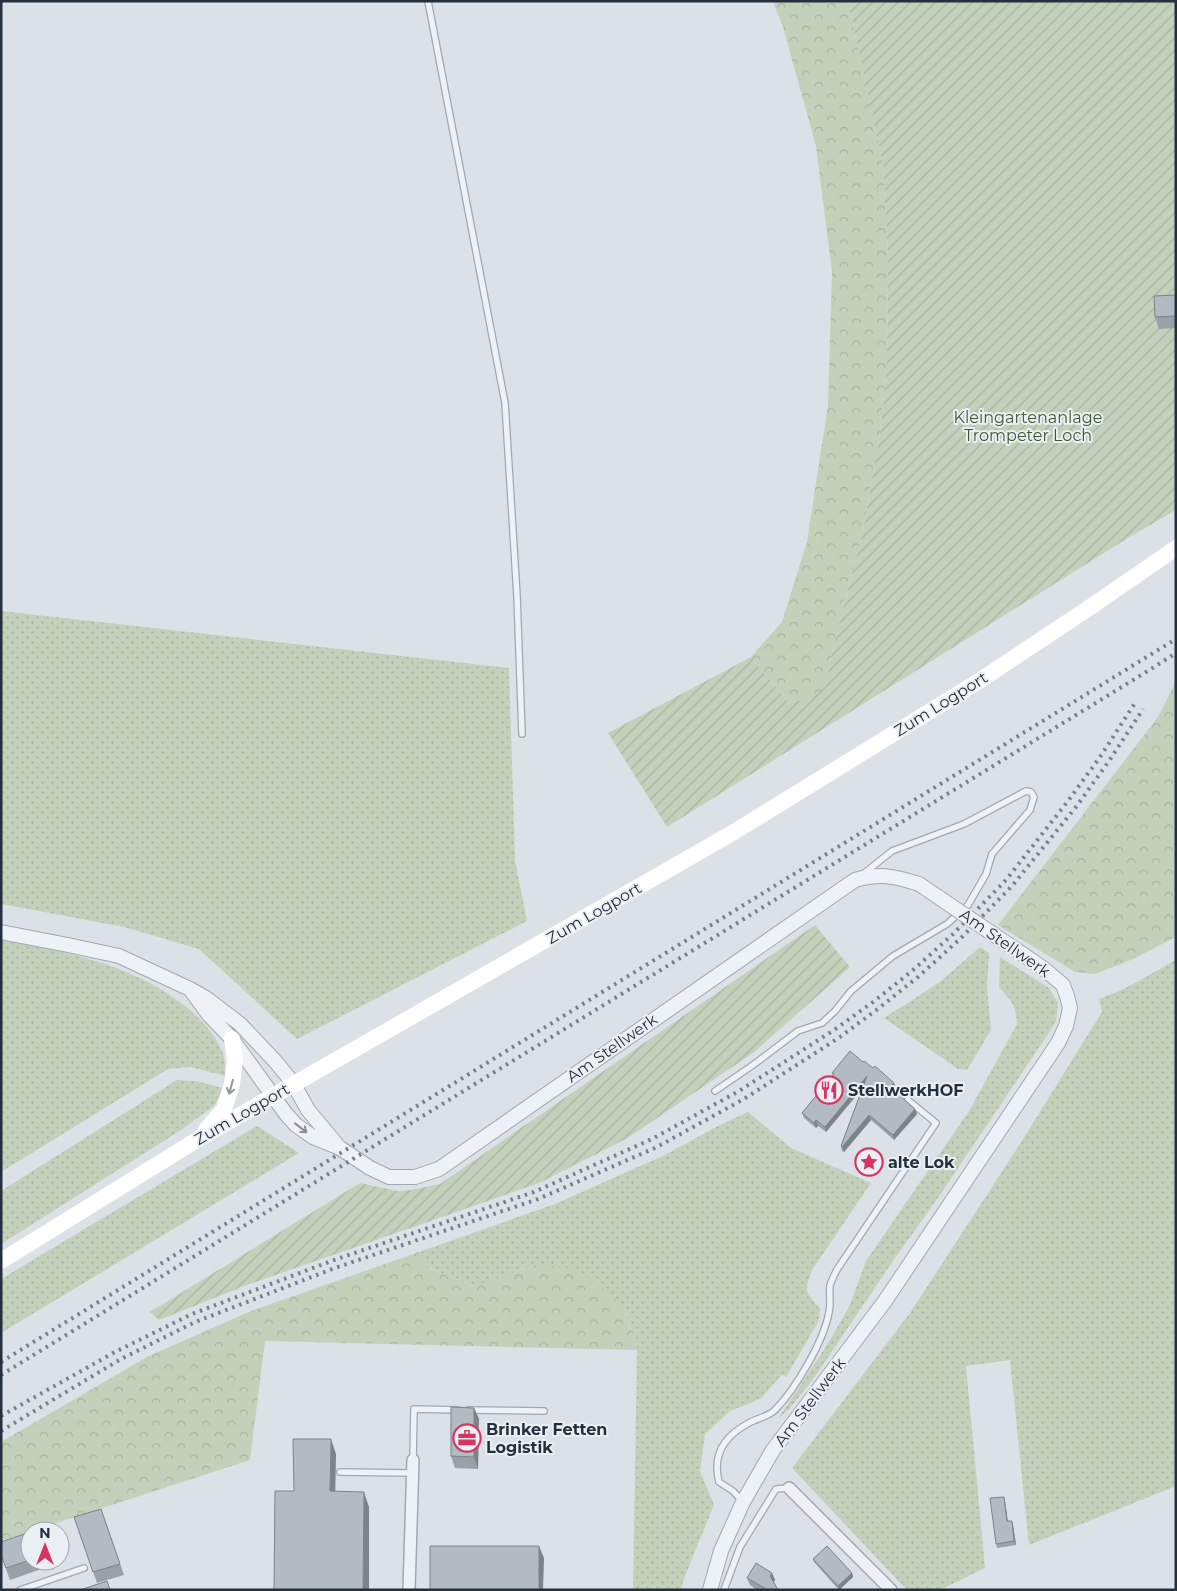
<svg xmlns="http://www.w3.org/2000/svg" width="1177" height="1591" viewBox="0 0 1177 1591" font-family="Montserrat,sans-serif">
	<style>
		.grass { fill: url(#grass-dots) }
		.forest { fill: url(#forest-crowns) }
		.garden { fill: url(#garden-furrows) }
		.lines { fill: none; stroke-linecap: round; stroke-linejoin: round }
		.service-casing { stroke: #a0a8b0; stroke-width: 8 }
		.minor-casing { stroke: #a0a8b0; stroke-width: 14 }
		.tertiary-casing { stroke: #a0a8b0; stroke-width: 16 }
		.service { stroke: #eef1f5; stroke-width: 5.5 }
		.minor { stroke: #eef1f5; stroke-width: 11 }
		.tertiary { stroke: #eef1f5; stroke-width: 14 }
		.secondary { stroke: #fff; stroke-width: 16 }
		.rail { stroke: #738291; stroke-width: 4; stroke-dasharray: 2.5 5; stroke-linecap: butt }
		.tertiary-bridge-casing { stroke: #a0a8b0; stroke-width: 16; stroke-linecap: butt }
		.tertiary-bridge { stroke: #eef1f5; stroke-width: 14 }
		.wall { fill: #99a1a8 }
		.shaded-wall { fill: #7d8388 }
		.building { fill: #b2bbc3; stroke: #7d8388 }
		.oneway { stroke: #92989e }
		.oneway2 { stroke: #899099 }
		.labels { text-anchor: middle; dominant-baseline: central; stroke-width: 4; stroke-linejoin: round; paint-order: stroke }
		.park-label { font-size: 16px; fill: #3d5a30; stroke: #eaeff4 }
		.street-label { font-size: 16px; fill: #24303d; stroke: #eaeff4 }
		.poi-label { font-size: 16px; font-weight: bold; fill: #24303d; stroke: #eaeff4; text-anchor: start }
	</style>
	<defs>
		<pattern id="grass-dots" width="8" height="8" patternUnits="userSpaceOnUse" patternTransform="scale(1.25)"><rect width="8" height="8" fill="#c3d1bb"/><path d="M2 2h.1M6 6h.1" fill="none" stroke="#a7b4a2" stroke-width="1.8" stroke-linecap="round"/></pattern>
		<pattern id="forest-crowns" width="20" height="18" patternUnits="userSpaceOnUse" patternTransform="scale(1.25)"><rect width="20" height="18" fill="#c3d1bb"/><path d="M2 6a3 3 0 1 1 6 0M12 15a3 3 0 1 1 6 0" fill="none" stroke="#a7b4a2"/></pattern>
		<pattern id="garden-furrows" width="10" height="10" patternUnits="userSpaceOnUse" patternTransform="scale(1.25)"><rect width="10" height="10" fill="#c3d1bb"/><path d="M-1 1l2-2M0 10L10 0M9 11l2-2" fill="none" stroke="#a7b4a2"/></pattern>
	</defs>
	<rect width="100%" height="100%" fill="#dbe1e6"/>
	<path class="grass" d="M1 611 509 668 515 860 527 921 297 1039 199 949 124 927 1 904Z
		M1 940C67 952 132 964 185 1006 201 1019 215 1034 223 1053 225 1060 225 1069 225 1076L191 1067 168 1069 1 1172Z
		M980 947 989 953 987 986 991 1030 967 1070 958 1069 884 1018 940 982Z
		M1000 957 1049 988 1058 1003 1056 1022 940 1195 895 1258 814 1378 790 1408 778 1419 827 1345 849 1307 866 1261 969 1111 1017 1024C1016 1005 1011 1001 999 987Z
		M1176 960V1486L1029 1545 1010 1360 966 1366 985 1568 940 1590H907L792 1468 910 1313 1020 1144 1102 1012 1099 999 1124 989Z
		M177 1080 196 1081 223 1088 215 1105 181 1130 1 1244V1191Z
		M748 1112 791 1148 871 1183 812 1270C803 1294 806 1291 820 1309L819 1320 786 1377 782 1375 760 1399 730 1411 705 1434 700 1471 714 1505 684 1578 681 1590H633L637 1350 625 1307 537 1264 473 1287 428 1267 419 1252 555 1204 665 1155 718 1126Z
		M257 1126 299 1153 1 1333V1279Z"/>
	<path class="forest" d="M773 1H848L883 164 888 255 887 367 880 433 863 531 835 639 825 687 806 701 788 702 751 657 782 622 807 542 828 405 832 272 816 146 783 27Z
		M1176 681V937L1133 959 1095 974 1075 972 998 925 1158 717Z
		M419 1252 428 1267 473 1287 537 1264 577 1269 625 1307 637 1350 265 1341 250 1460 1 1541V1442L147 1357 251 1311Z"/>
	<path class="garden" d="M848 1H1176V510L1131 536 667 827 608 733 751 657 788 702 806 700 825 687 835 639 863 531 880 433 887 367 888 255 883 164Z
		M815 925 850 967 753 1053 626 1139 539 1183 247 1285 159 1320 150 1312 360 1183 397 1191 411 1190 440 1184Z"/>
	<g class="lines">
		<g class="service-casing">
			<path id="service" d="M428 1 505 403 517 596 522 734
				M715 1091 753 1065 798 1031 822 1023 835 1011 851 991 893 956 947 924 968 905 986 874 992 854 1030 810 1034 797 1031 792 1026 791 964 824 892 851 862 875
				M468 1410 544 1411
				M413 1460 414 1409 458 1410
				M340 1472 412 1473
				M742 1501 733 1491 719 1482C712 1455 724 1436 749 1423 757 1418 769 1417 776 1409 796 1388 824 1341 829 1312 831 1304 829 1294 830 1285 832 1280 835 1273 838 1268L936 1123 908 1100
				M20 1590 84 1568
				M724 1590 740 1547 776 1489 789 1488"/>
		</g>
		<g class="minor-casing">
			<path id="minor" d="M789 1488 891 1590
				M409 1590 413 1460"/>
		</g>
		<g class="tertiary-casing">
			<path id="tertiary" d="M1 932 68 945 119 956 190 989 206 998 240 1024 275 1061 293 1083 308 1110 338 1146
				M190 989 209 1015 232 1039 286 1114 296 1125 313 1137 340 1148 370 1168 389 1177H415L439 1169 855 880C881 873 894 876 919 884
				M710 1590 721 1551 743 1502 773 1450 885 1301 1058 1043 1066 1026 1070 1008 1067 996 1063 985 1043 968"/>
		</g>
		<use href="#service" class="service"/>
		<use href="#minor" class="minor"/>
		<use href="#tertiary" class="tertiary"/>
		<path class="secondary" d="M206 1130 224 1109 232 1084 235 1060 232 1039
			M1 1261 200 1138 734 832 979 681 1089 608 1176 548"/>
		<path class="rail" d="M1 1362 1176 639
			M1 1375 1151 669 1176 653
			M1 1416 115 1352 192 1314 334 1260 534 1192 652 1139 739 1091 834 1030 873 1002 912 971 953 934 1006 880 1068 801 1100 757 1135 703
			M1 1431 121 1359 195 1322 335 1268 538 1199 657 1147 744 1099 840 1037 879 1008 918 977 961 938 1012 886 1076 807 1109 761 1143 709"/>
		<g class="tertiary-bridge-casing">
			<path id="tertiary-bridge" d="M919 884 1043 968"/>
		</g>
		<use href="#tertiary-bridge" class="tertiary-bridge"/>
	</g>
	<path class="wall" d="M1176 295V328L1159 329 1155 317Z
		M863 1062 894 1083 896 1088 894 1090 915 1109 917 1114 894 1140 871 1120 844 1152 842 1151 841 1146 862 1089 826 1132 818 1126 816 1128 804 1118 802 1113 833 1075 832 1073Z
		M474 1408 479 1419 478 1469 455 1468 451 1456Z
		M1005 1501 1008 1521 1013 1525 1016 1545 997 1548 996 1544Z
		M101 1509 124 1575 97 1583 74 1517Z
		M30 1532V1561H44L47 1567 10 1580 1 1555Z
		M813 1559 852 1573 853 1577 839 1590 814 1562Z
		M772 1573 775 1580 774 1582 778 1590H757L750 1585 747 1578Z"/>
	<path class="shaded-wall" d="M867 1076 868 1081 826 1132 825 1127Z
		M894 1083 896 1088 892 1092 890 1087Z
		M915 1109 917 1114 894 1140 893 1135Z
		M869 1115 871 1120 844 1152 842 1147Z
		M816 1120 818 1126 816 1128 814 1123Z
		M474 1408 479 1419 478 1469 474 1457Z
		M331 1439 336 1454 335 1506 330 1491Z
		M364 1492 369 1507V1590H363Z
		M1004 1497 1005 1501 1008 1525 1007 1521Z
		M1012 1521 1013 1525 1016 1545 1014 1541Z
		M539 1546 544 1558 543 1590H539Z
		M772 1573 775 1580 773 1583 770 1576Z
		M852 1573 853 1577 839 1590 838 1586Z"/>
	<path class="building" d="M1176 295V316L1155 317 1154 296Z
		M850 1051 863 1062 864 1061 873 1068 875 1066 894 1083 890 1087 915 1109 893 1135 869 1115 842 1147 841 1146 867 1076 825 1127 816 1120 814 1123 802 1113 834 1074 832 1073Z
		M451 1407 474 1408V1457L451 1456Z
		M293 1439H331L330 1491 364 1492 363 1590H274L275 1491H294Z
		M1004 1497 1007 1521H1012L1014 1541 996 1544 990 1498Z
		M101 1509 120 1564 93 1572 74 1517Z
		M30 1532V1560L6 1568 1 1555V1542Z
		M430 1546H539V1590H430Z
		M827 1546 852 1573 838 1586 813 1559Z
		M756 1563 772 1573 770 1576 778 1590H768L747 1578Z
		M107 1581 110 1590H80Z"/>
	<defs><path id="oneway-shaft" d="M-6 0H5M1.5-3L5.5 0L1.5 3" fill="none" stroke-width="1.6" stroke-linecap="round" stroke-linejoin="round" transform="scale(1.25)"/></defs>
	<use class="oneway" href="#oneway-shaft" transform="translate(231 1087) rotate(105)"/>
	<use class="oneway2" href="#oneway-shaft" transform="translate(301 1128) rotate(38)"/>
	<defs>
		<g id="restaurant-ring" transform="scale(1.4375)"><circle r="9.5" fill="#eaeff4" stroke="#d63561" stroke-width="1.5"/><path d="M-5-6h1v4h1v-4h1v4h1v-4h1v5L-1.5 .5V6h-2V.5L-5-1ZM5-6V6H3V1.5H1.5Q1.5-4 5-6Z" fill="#d63561"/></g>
		<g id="sight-ring" transform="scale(1.4375)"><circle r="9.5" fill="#eaeff4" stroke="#d63561" stroke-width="1.5"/><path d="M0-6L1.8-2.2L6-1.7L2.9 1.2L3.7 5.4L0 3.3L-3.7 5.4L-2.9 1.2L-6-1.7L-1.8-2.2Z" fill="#d63561"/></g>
		<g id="office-ring" transform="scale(1.4375)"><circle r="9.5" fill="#eaeff4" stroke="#d63561" stroke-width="1.5"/><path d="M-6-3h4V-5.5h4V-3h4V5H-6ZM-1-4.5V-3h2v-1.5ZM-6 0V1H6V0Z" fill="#d63561"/></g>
	</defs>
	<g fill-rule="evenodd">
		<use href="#restaurant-ring" x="829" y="1090"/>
		<use href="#sight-ring" x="869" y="1162"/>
		<use href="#office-ring" x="467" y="1438"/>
	</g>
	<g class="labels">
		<g class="park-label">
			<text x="1028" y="417">Kleingartenanlage<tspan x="1028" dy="18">Trompeter Loch</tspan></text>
		</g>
		<g class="street-label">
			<text transform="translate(941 704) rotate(-32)">Zum Logport</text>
			<text transform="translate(594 913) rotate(-30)">Zum Logport</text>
			<text transform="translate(1005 943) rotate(35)">Am Stellwerk</text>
			<text transform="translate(612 1048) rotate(-35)">Am Stellwerk</text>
			<text transform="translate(242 1114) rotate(-30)">Zum Logport</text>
			<text transform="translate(810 1402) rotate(-53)">Am Stellwerk</text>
		</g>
		<g class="poi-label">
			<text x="848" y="1090">StellwerkHOF</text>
			<text x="888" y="1162">alte Lok</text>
			<text x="486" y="1429">Brinker Fetten<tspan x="486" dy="18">Logistik</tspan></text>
		</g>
	</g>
	<rect width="1177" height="1591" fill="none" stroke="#24303d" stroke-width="5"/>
	<g transform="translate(45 1546)"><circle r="24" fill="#eaeff4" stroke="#9ba3ab"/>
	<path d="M0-4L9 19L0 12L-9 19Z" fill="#d63561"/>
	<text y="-8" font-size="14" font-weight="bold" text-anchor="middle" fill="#24303d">N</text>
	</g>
</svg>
